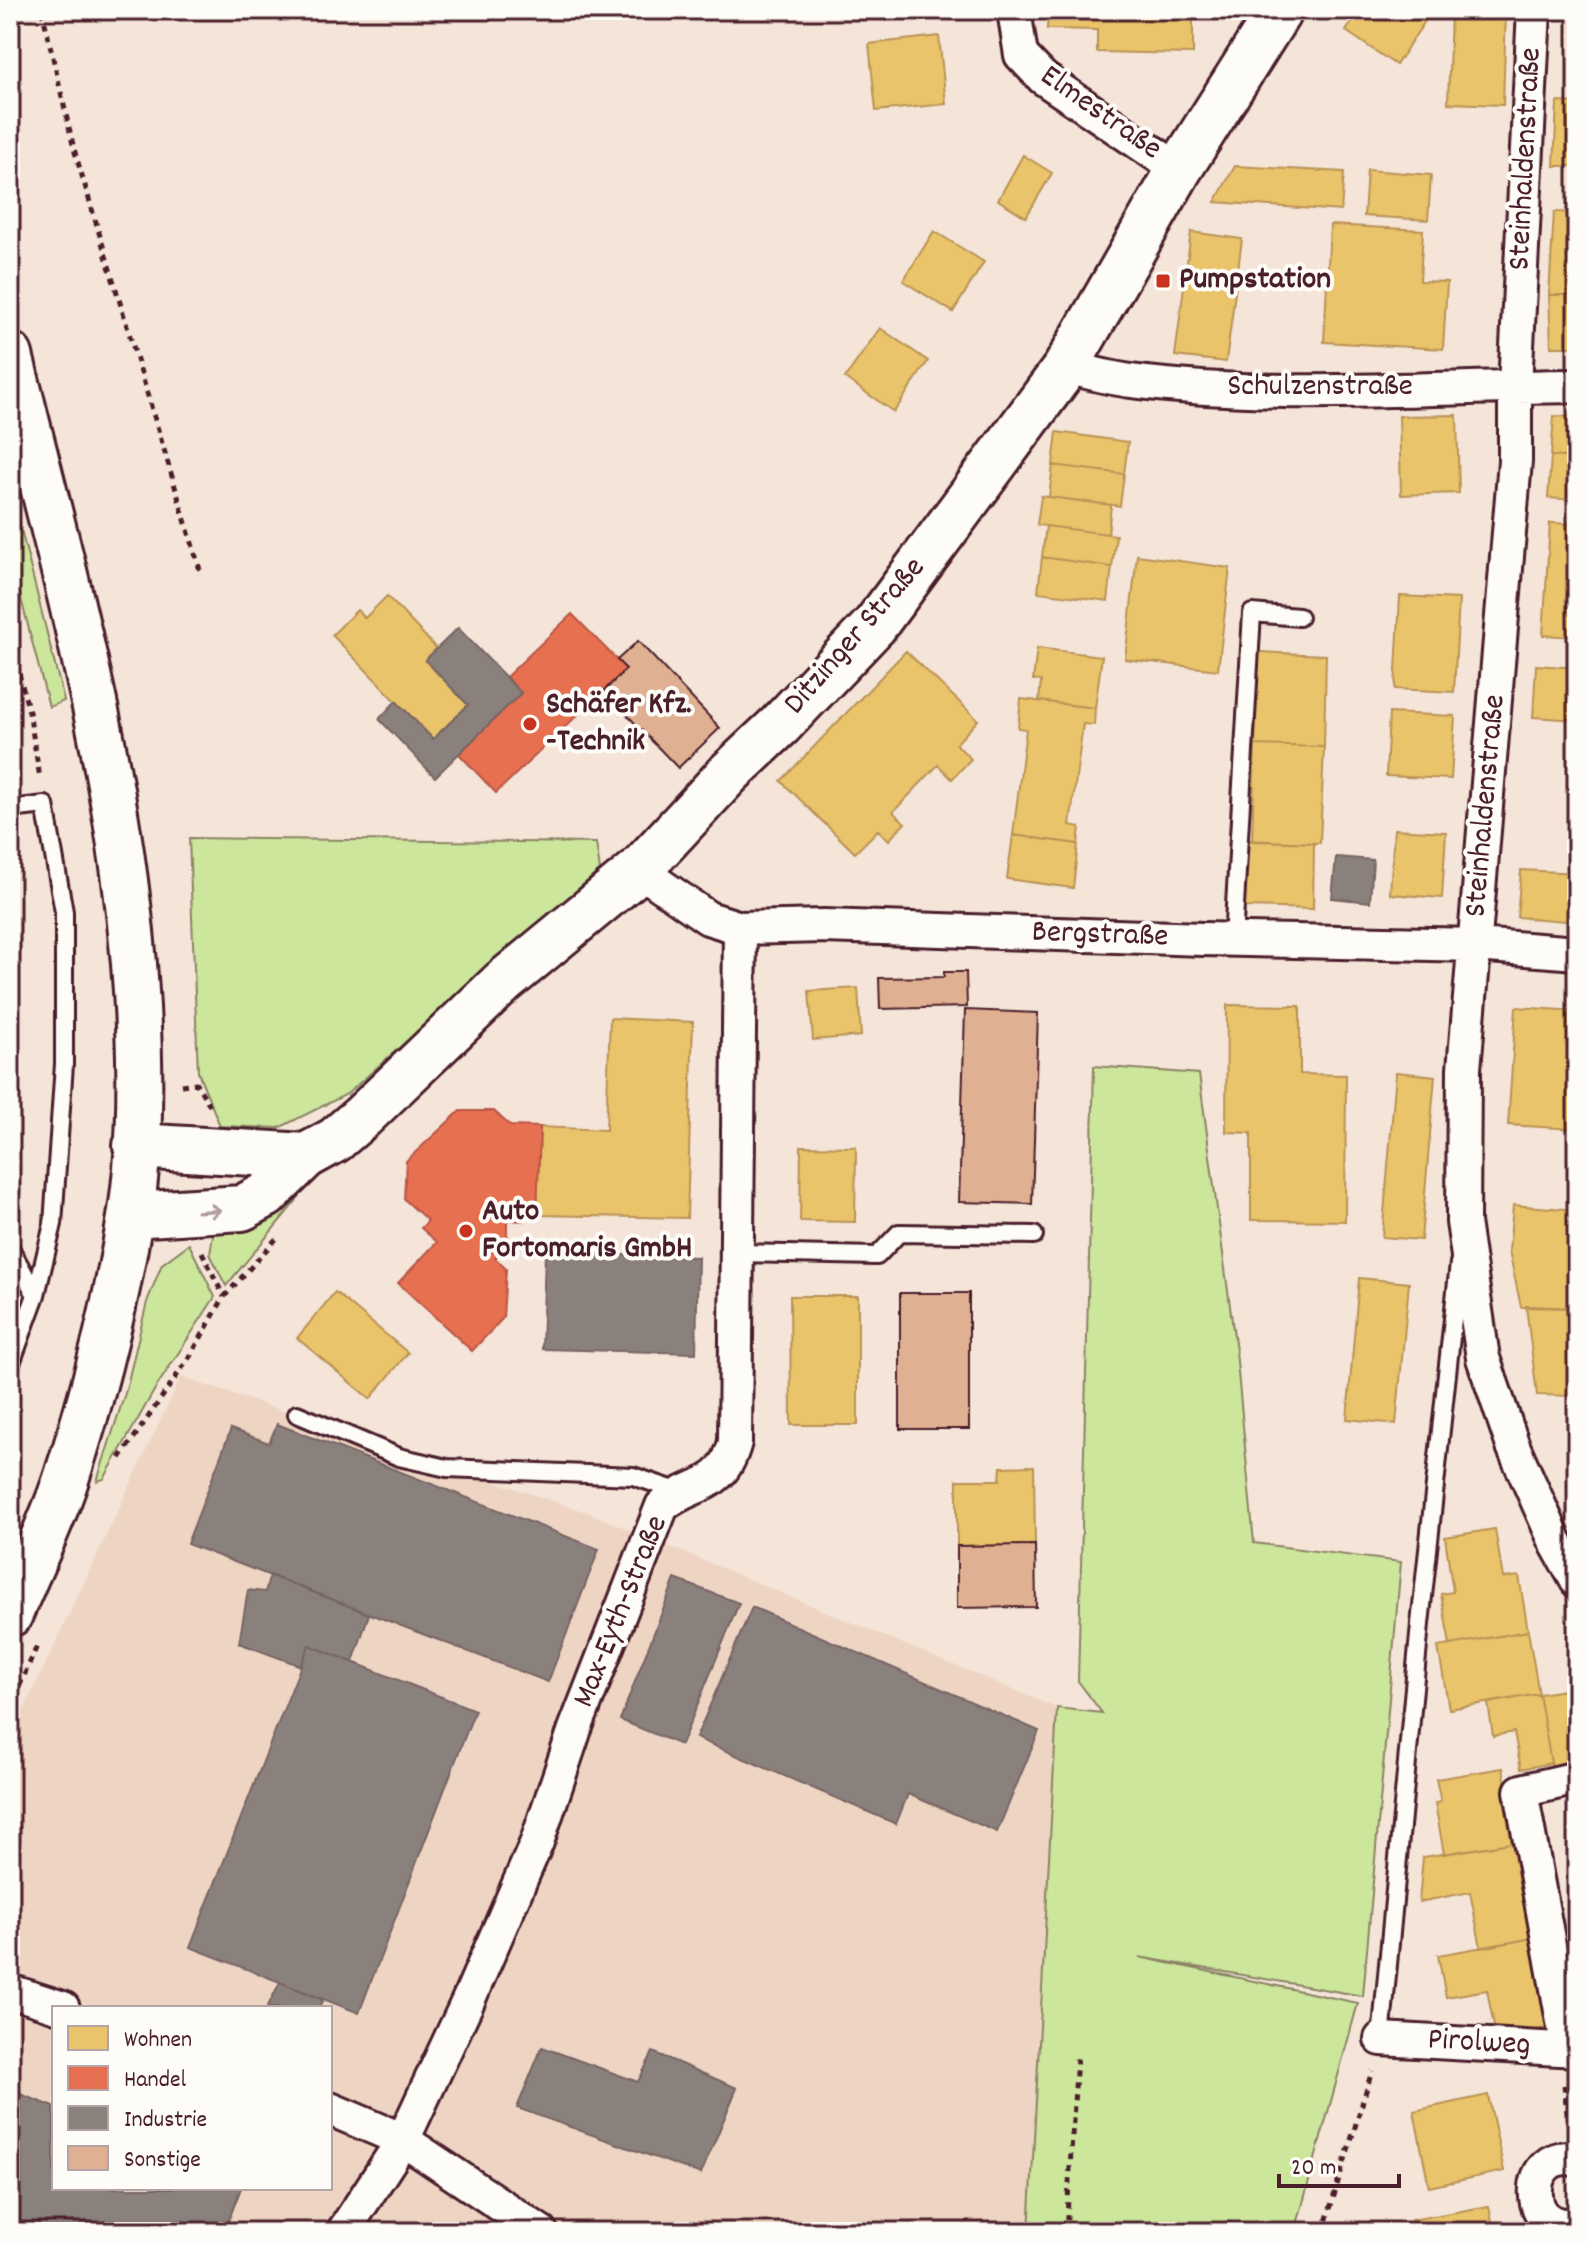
<svg xmlns="http://www.w3.org/2000/svg" width="1587" height="2242" viewBox="0 0 1587 2242" font-family="Dekko,sans-serif">
	<style>
		.built { fill: #eed5c3; fill-rule: evenodd }
		.green { fill: #cce69c; stroke: #8b8264; stroke-width: 2 }
		.homes { fill: #e9c46a; stroke: #b99257; stroke-width: 2 }
		.shops { fill: #e76f51; stroke: #b85746; stroke-width: 2 }
		.industry { fill: #8a817c; stroke: #776464; stroke-width: 2 }
		.building { fill: #dfb091; stroke: #4a1f2b; stroke-width: 2 }
		.lines { fill: none; stroke-linecap: round; stroke-linejoin: round }
		.lane-casing { stroke: #4a1f2b; stroke-width: 22 }
		.street-casing { stroke: #4a1f2b; stroke-width: 38 }
		.secondary-casing { stroke: #4a1f2b; stroke-width: 50 }
		.path { stroke: #4a1f2b; stroke-width: 5; stroke-dasharray: 6 6; stroke-linecap: butt }
		.lane { stroke: #fdfcf7; stroke-width: 16 }
		.street { stroke: #fdfcf7; stroke-width: 32 }
		.secondary { stroke: #fdfcf7; stroke-width: 44 }
		.oneway { stroke: #ac999b }
		.poi-dot { fill: #c8321e; stroke: #fdfcf7; stroke-width: 3 }
		.labels { text-anchor: middle; dominant-baseline: central; stroke-width: 8; stroke-linejoin: round; paint-order: stroke }
		.street-label { font-size: 32px; fill: #4a1f2b; stroke: #fdfcf7 }
		.poi-label { font-size: 32px; font-weight: bold; fill: #4a1f2b; stroke: #fdfcf7; text-anchor: start }
	</style>
	<rect width="100%" height="100%" fill="#f4e5d8"/>
	<filter id="ink" filterUnits="userSpaceOnUse"><feTurbulence type="fractalNoise" baseFrequency=".0125" numOctaves="2"/><feDisplacementMap in="SourceGraphic" scale="16" xChannelSelector="R" yChannelSelector="G"/><feConvolveMatrix kernelMatrix="1 2 1 2 8 2 1 2 1" color-interpolation-filters="sRGB"/></filter>
	<g filter="url(#ink)">
		<path class="built" d="M181 1377 592 1514 1057 1708 1029 2232H10V1739ZM54 2008H330V2188H54Z"/>
		<path class="green" d="M10 486 64 701 49 707 10 556Z
			M189 838 596 843 600 870 347 1094 279 1128 220 1126 198 1072Z
			M1094 1066 1199 1074 1236 1351 1254 1543 1401 1562 1363 1996 1139 1957 1358 2003 1295 2232H1029L1057 1708 1102 1713 1078 1681Z
			M297 1200 226 1286 210 1254 214 1228 269 1214Z
			M189 1244 215 1297 155 1389 104 1479 97 1481 126 1390 147 1302 162 1264Z"/>
		<path class="homes" d="M1048 10H1193V54L1097 52V30L1047 29Z
			M1360 10H1409L1425 21 1396 65 1346 31Z
			M1451 10 1506 11 1503 105 1448 103Z
			M939 36 946 104 876 111 869 44Z
			M1557 102 1577 103V166H1554Z
			M1023 155 1052 173 1026 217 998 200Z
			M1235 166 1344 172 1341 211 1215 202Z
			M1367 170 1431 175 1428 220 1364 216Z
			M1554 212 1577 213V295H1549Z
			M1330 225 1423 230 1420 281 1447 282 1443 349 1324 342Z
			M934 231 984 262 953 312 903 281Z
			M1191 232 1242 239 1226 362 1175 356Z
			M1549 295H1577V347H1551Z
			M880 328 928 361 894 412 845 378Z
			M1457 415 1459 493 1401 495 1399 416Z
			M1554 416 1577 417V458L1551 456Z
			M1057 432 1128 442 1124 474 1053 465Z
			M1551 456 1577 458V500L1548 498Z
			M1053 465 1124 474 1120 506 1049 497Z
			M1041 496 1111 505 1108 534 1037 525Z
			M1550 523 1577 524V637L1543 635Z
			M1046 526 1116 535 1112 567 1042 557Z
			M1137 555 1230 568 1218 670 1125 659Z
			M1042 557 1112 567 1108 601 1038 592Z
			M387 596 437 649 425 660 468 705 433 739 332 635 357 610 365 618Z
			M1400 596 1459 599 1454 692 1395 689Z
			M1037 648 1102 656 1095 708 1039 701 1041 681 1033 680Z
			M906 651 978 720 956 744 971 759 952 779 938 765 893 812 905 823 889 840 878 830 855 853 781 781Z
			M1258 652 1326 655 1324 747 1255 745Z
			M1536 665 1577 668V720L1533 717Z
			M1021 699 1095 708 1094 725 1083 724 1070 825 1080 827 1078 844 1013 835 1026 729 1018 728Z
			M1389 713 1455 716 1451 779 1386 776Z
			M1255 745 1324 747 1320 843 1252 841Z
			M1394 829 1446 832 1442 898 1390 894Z
			M1013 835 1078 844 1073 888 1007 879Z
			M1246 840 1314 843 1313 909 1243 907Z
			M1521 870 1577 873V922L1517 917Z
			M858 988 861 1036 813 1040 809 991Z
			M1227 1005 1300 1006V1074L1346 1075 1345 1221 1251 1220V1133L1226 1132Z
			M1516 1007 1577 1011 1574 1129 1508 1125Z
			M610 1018 693 1022 687 1218 537 1215 540 1127 606 1130Z
			M1396 1072 1435 1076 1421 1240 1382 1237Z
			M801 1146 856 1147 855 1222 800 1221Z
			M1513 1205 1577 1210V1308L1521 1307 1509 1251Z
			M1359 1278 1409 1283 1396 1424 1347 1419Z
			M335 1292 408 1353 370 1399 297 1338Z
			M790 1296H858V1425H791Z
			M1526 1306 1577 1308V1396L1537 1395Z
			M1034 1466 1035 1545 957 1546V1480H1000L1001 1467Z
			M1495 1529 1503 1578 1519 1576 1528 1631 1450 1645 1441 1594 1453 1592 1445 1537Z
			M1528 1631 1539 1694 1449 1709 1438 1647Z
			M1577 1688V1765L1555 1770 1551 1763 1539 1694Z
			M1539 1694 1551 1763 1521 1769 1514 1732 1493 1736 1488 1703Z
			M1503 1768 1517 1842 1444 1854 1435 1803 1441 1802 1436 1779Z
			M1517 1842 1534 1938 1481 1948 1470 1892 1419 1902 1423 1857Z
			M1534 1938 1551 2027 1496 2037 1487 1990 1446 1997 1438 1955Z
			M1488 2095 1504 2171 1429 2187 1414 2111Z
			M1489 2206 1494 2232H1414L1411 2220Z"/>
		<path class="shops" d="M572 614 626 669 496 793 459 754 521 693 506 677Z
			M460 1111H494L510 1126 540 1127 537 1215 523 1214V1221L507 1220V1235L510 1240 495 1258 506 1269 503 1318 472 1351 398 1283 437 1242 421 1228 428 1221 404 1199 406 1161Z"/>
		<path class="industry" d="M458 628 521 693 435 777 379 719 396 701 433 739 468 705 425 660Z
			M1336 857 1373 860 1370 902 1332 898Z
			M545 1253 698 1257 696 1353 542 1349Z
			M1577 1408V1453L1572 1439Z
			M277 1424 599 1549 548 1682 187 1544 231 1429 269 1443Z
			M270 1575 369 1614 353 1662 309 1645 301 1666 239 1643 248 1590 265 1592Z
			M675 1579 739 1603 681 1745 620 1720Z
			M752 1607 1039 1731 997 1832 908 1794 896 1824 696 1738Z
			M309 1645 475 1710 359 2013 190 1947Z
			M280 1982 323 2000 319 2008H267Z
			M542 2047 638 2082 653 2052 737 2088 701 2174 517 2108Z
			M10 2090 54 2107V2188H241L224 2232H10Z"/>
		<path class="building" d="M638 641 720 728 678 768 604 691 626 669 617 660Z
			M10 852 17 1092H10Z
			M944 972H966L967 1007 880 1009 879 978 944 977Z
			M965 1010 1038 1013 1032 1204 959 1202Z
			M900 1293H969V1429H900Z
			M1035 1545 1036 1607 957 1608V1546Z"/>
		<g class="lines">
			<g class="lane-casing">
				<path id="lane" d="M10 809 45 805 64 912V1064L53 1224 36 1295 10 1366
					M1233 940 1252 613 1299 617
					M10 1248 36 1295
					M738 1253 877 1256 899 1233 1034 1235
					M297 1414 399 1457 447 1468 633 1476 680 1492
					M1381 2039 1420 1624 1459 1263"/>
			</g>
			<g class="street-casing">
				<path id="street" d="M1014 10 1021 55 1043 78 1179 170
					M1534 10 1515 386V461L1464 1069 1463 1222 1483 1358 1513 1446 1557 1545 1577 1581
					M1066 367C1087 372 1109 378 1131 381 1278 400 1429 387 1577 386
					M639 870 708 918 740 928 824 926 1203 939 1476 945 1577 953
					M10 1991 63 2008
					M1381 2039 1577 2050
					M1568 2049 1521 1791 1577 1778
					M330 2109 403 2140 541 2232
					M1577 2160C1522 2145 1522 2239 1577 2223
					M343 2232 403 2140 468 2001 537 1842 575 1729 662 1506C696 1479 722 1491 735 1442L740 928"/>
			</g>
			<g class="secondary-casing">
				<path id="secondary" d="M10 355C62 566 122 774 136 991 141 1066 142 1143 130 1218 116 1305 94 1392 67 1476 52 1523 29 1568 10 1614
					M136 1146 306 1156
					M131 1215 242 1208 266 1195 306 1156 335 1140 363 1116 503 982 639 870 729 773 780 725 875 625 1066 367 1179 170 1280 10"/>
			</g>
			<path class="path" d="M42 10 74 149 200 570
				M10 639 29 712 40 778
				M181 1085 196 1083 212 1109
				M202 1252 224 1297
				M120 1458 191 1355 224 1297 276 1239
				M10 1708 37 1646
				M1564 2085 1568 2123
				M1066 2232 1077 2056
				M1323 2232 1372 2071"/>
			<use href="#lane" class="lane"/>
			<use href="#street" class="street"/>
			<use href="#secondary" class="secondary"/>
		</g>
		<defs><path id="oneway-shaft" d="M-6 0H5M1.5-3L5.5 0L1.5 3" fill="none" stroke-width="1.6" stroke-linecap="round" stroke-linejoin="round" transform="scale(2)"/></defs>
		<use class="oneway" href="#oneway-shaft" transform="translate(209 1211) rotate(-4)"/>
	</g>
	<g class="poi-dot">
		<rect x="1155" y="273" width="16" height="16" rx="4"/>
		<circle cx="530" cy="724" r="8"/>
		<circle cx="466" cy="1231" r="8"/>
	</g>
	<g class="labels">
		<g class="street-label">
			<text transform="translate(1100 114) rotate(35)">Elmestraße</text>
			<text transform="translate(1527 159) rotate(-87)">Steinhaldenstraße</text>
			<text x="1320" y="388">Schulzenstraße</text>
			<text transform="translate(856 637) rotate(-49)">Ditzinger Straße</text>
			<text transform="translate(1487 806) rotate(-85)">Steinhaldenstraße</text>
			<text transform="translate(1100 936) rotate(2)">Bergstraße</text>
			<text transform="translate(622 1612) rotate(-68)">Max-Eyth-Straße</text>
			<text transform="translate(1479 2044) rotate(3)">Pirolweg</text>
		</g>
		<g class="poi-label">
			<text x="1179" y="281">Pumpstation</text>
			<text x="546" y="706">Schäfer Kfz.<tspan x="546" dy="37">-Technik</tspan></text>
			<text x="482" y="1213">Auto<tspan x="482" dy="37">Fortomaris GmbH</tspan></text>
		</g>
	</g>
	<rect width="1587" height="2242" fill="none" stroke="#fdfcf7" stroke-width="40"/>
	<rect x="20" y="20" width="1547" height="2202" fill="none" stroke="#4a1f2b" stroke-width="3" filter="url(#ink)"/>
	<rect x="52" y="2006" width="280" height="184" fill="#fdfcf7" stroke="#b5a4a5" stroke-width="2"/>
	<rect x="68" y="2026" width="40" height="24" fill="#e9c46a" stroke="#b5a4a5" stroke-width="2"/>
	<text x="124" y="2046" font-size="24" fill="#4a1f2b">Wohnen</text>
	<rect x="68" y="2066" width="40" height="24" fill="#e76f51" stroke="#b5a4a5" stroke-width="2"/>
	<text x="124" y="2086" font-size="24" fill="#4a1f2b">Handel</text>
	<rect x="68" y="2106" width="40" height="24" fill="#8a817c" stroke="#b5a4a5" stroke-width="2"/>
	<text x="124" y="2126" font-size="24" fill="#4a1f2b">Industrie</text>
	<rect x="68" y="2146" width="40" height="24" fill="#dfb091" stroke="#b5a4a5" stroke-width="2"/>
	<text x="124" y="2166" font-size="24" fill="#4a1f2b">Sonstige</text>
	<path d="M1279 2174v12h120v-12" fill="none" stroke="#4a1f2b" stroke-width="4"/>
	<text x="1291" y="2174" font-size="24" fill="#4a1f2b" stroke="#fdfcf7" stroke-width="6" paint-order="stroke">20 m</text>
</svg>
